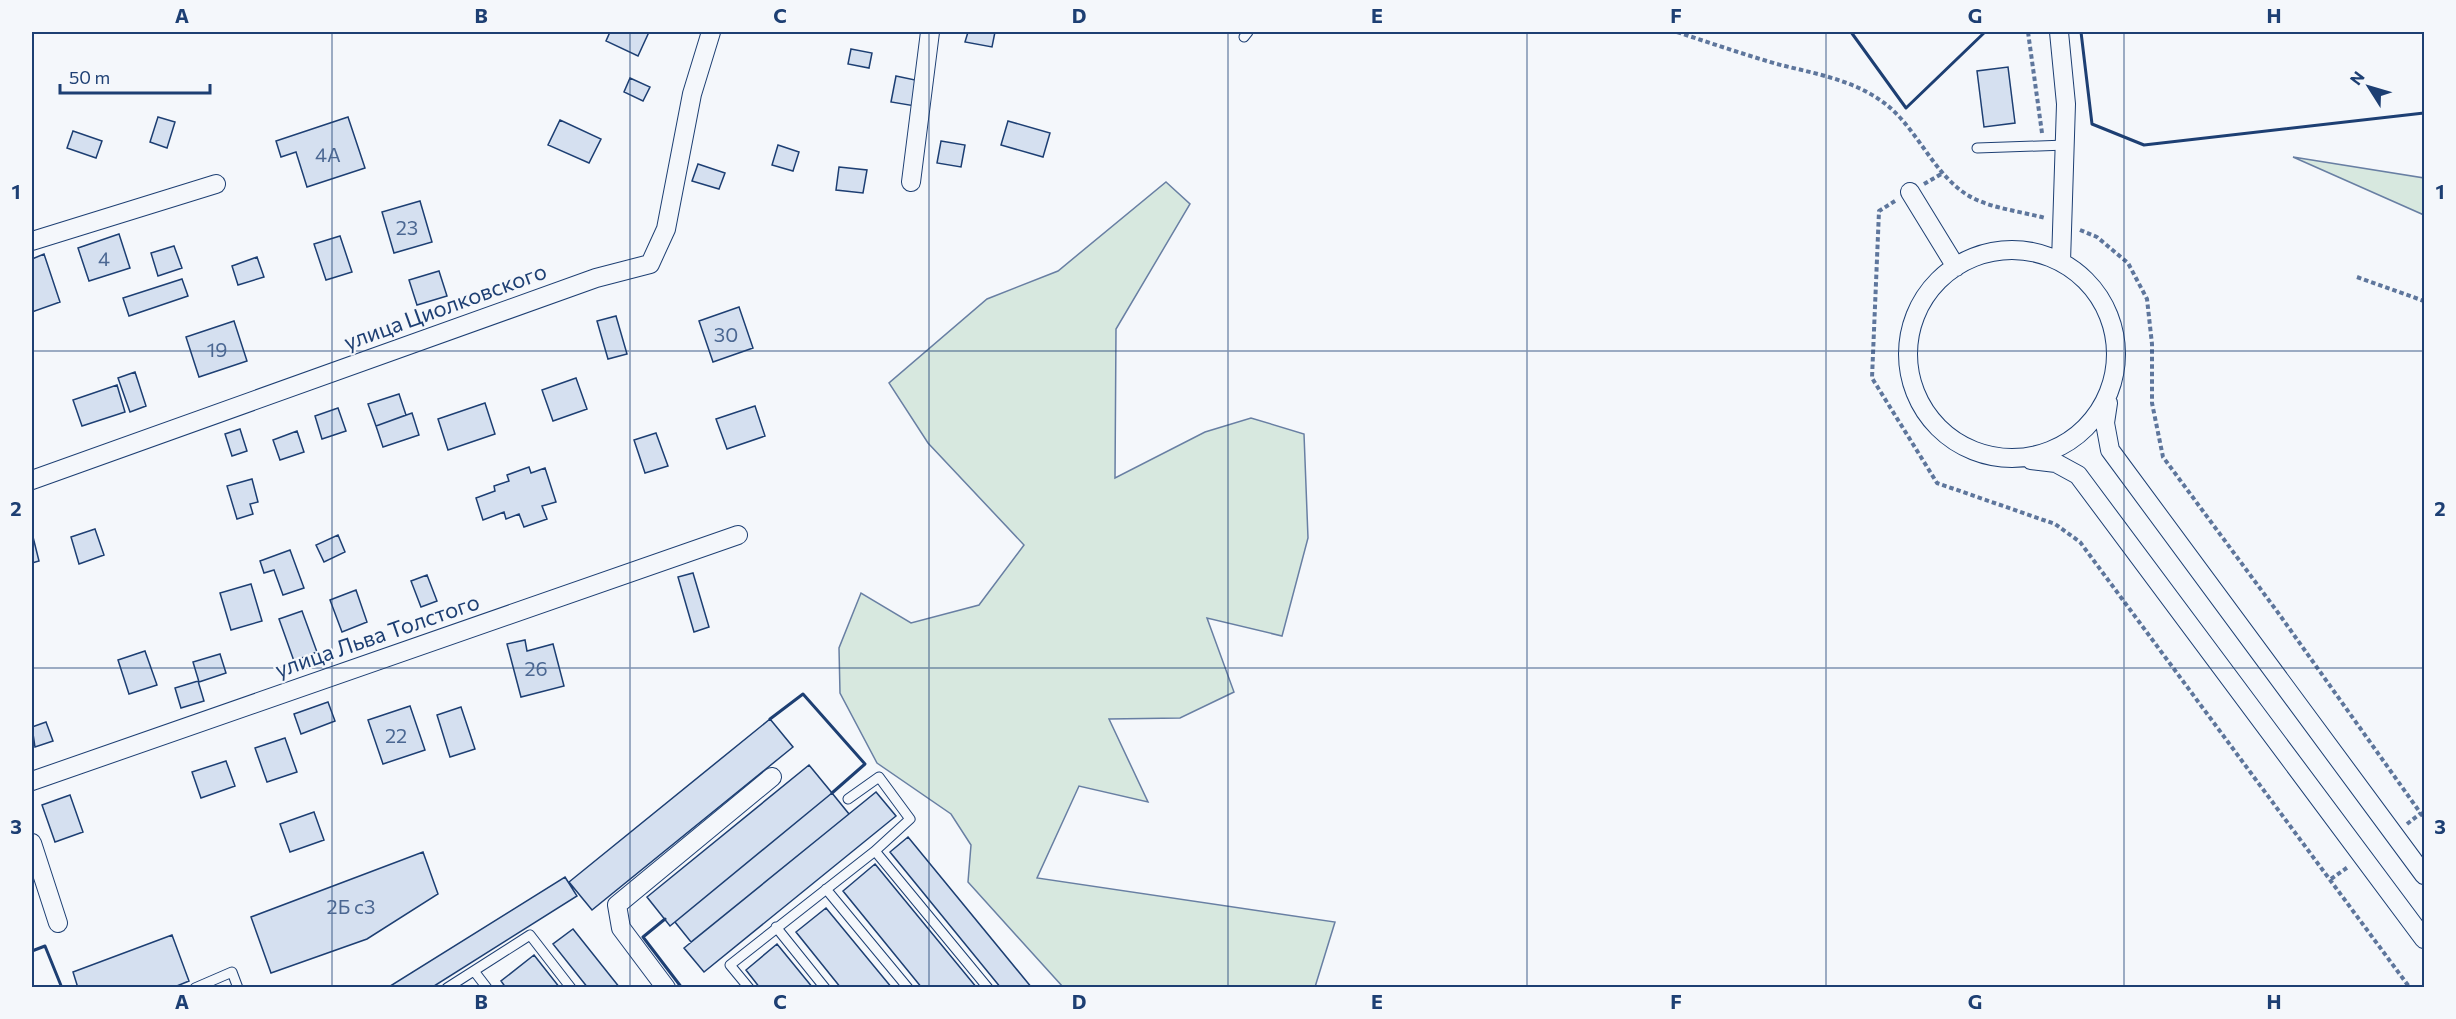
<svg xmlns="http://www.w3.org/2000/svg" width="2456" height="1019" viewBox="0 0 2456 1019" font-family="Commissioner,sans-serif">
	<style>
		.green { fill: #d7e8df; stroke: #687fa3; stroke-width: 1.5 }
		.building { fill: #d5e0f0; stroke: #1d3f73; stroke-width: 1.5 }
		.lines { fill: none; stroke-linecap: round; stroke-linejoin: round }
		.lane-casing { stroke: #1d3f73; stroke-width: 11 }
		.street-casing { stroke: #1d3f73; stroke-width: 20 }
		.path { stroke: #5e769c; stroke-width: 4; stroke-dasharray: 4.5 3; stroke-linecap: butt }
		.lane { stroke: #f4f7fb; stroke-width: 9 }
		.street { stroke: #f4f7fb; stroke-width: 18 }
		.wall { stroke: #1d3f73; stroke-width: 3 }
		.grid { fill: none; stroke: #1d3f73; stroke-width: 1.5; stroke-opacity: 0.55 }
		.labels { text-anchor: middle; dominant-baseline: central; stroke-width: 4.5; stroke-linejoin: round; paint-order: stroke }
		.number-label { font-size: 20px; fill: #4b6792 }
		.street-label { font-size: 22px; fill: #1d3f73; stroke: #f4f7fb }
		.neatline { fill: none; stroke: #1d3f73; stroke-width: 2 }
		.grid-label { font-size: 20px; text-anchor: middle; font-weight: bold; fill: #1d3f73 }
	</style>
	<rect width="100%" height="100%" fill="#f4f7fb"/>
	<path class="green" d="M2293 157 2424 178V215Z
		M1166 182 1190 204 1116 329 1115 478 1205 432 1251 418 1304 434 1308 538 1282 636 1207 618 1234 692 1180 718 1109 719 1148 802 1079 786 1037 878 1335 922 1315 987H1063L968 882 971 845 951 814 877 763 840 693 839 648 861 593 911 623 979 605 1024 545 928 443 889 383 987 299 1058 271Z"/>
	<path class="building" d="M610 32H649L638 56 606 41Z
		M968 32H995L992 47 965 42Z
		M851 49 872 53 869 68 848 64Z
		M2008 67 2015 123 1984 127 1977 71Z
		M896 76 920 81 915 106 891 102Z
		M630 78 650 87 643 101 624 92Z
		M158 117 175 122 167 148 150 142Z
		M348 117 365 168 307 187 296 152 281 157 276 141Z
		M560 120 601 139 589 163 548 145Z
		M1008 121 1050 133 1043 157 1001 145Z
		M73 131 102 141 96 158 67 148Z
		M941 141 965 145 961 167 937 163Z
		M778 145 799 152 793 171 772 165Z
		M698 164 725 173 719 189 692 181Z
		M839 167 867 170 863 193 836 190Z
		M420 201 432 242 394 253 382 212Z
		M119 234 130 268 89 281 78 248Z
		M340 236 352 272 326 280 314 244Z
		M174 246 182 268 158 276 151 253Z
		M44 254 60 302 32 312V259Z
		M257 257 264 277 238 285 232 266Z
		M439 271 447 296 417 305 409 280Z
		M182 279 188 296 129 316 123 298Z
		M739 307 753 348 713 362 699 321Z
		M616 316 627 354 608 359 597 321Z
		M234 321 247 361 199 377 186 337Z
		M135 372 146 406 130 412 118 378Z
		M576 378 587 409 553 421 542 390Z
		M117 385 125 412 82 426 73 400Z
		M399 394 406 415 376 426 368 404Z
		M485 403 495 434 448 450 438 419Z
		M755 406 765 436 727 449 716 419Z
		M338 408 346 431 322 439 315 416Z
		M412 413 419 435 383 447 376 426Z
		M240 429 247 451 232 456 225 434Z
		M297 431 304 452 280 460 273 440Z
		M656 433 668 466 645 473 634 440Z
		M529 467 531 473 545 468 556 502 542 506 547 519 524 527 519 514 506 519 504 512 483 520 476 498 495 491 494 486 509 481 507 475Z
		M252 479 258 502 250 504 253 514 237 519 227 486Z
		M95 529 104 555 79 564 71 537Z
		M32 533 39 561 32 563Z
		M338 535 345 552 324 562 316 545Z
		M290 550 304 588 283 595 274 570 264 573 260 561Z
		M693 573 709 627 694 632 678 577Z
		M427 575 437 601 421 607 411 581Z
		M251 584 262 621 231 630 220 593Z
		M356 590 367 622 342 632 330 600Z
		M302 611 317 652 294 661 279 619Z
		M525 640 527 651 553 644 564 686 521 697 507 644Z
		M145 651 157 685 129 694 118 660Z
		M220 654 226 673 199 682 193 662Z
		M198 681 204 701 181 708 175 688Z
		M328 702 335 721 301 734 294 714Z
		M410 706 425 750 383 764 368 720Z
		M461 707 475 749 450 757 437 715Z
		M770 719 793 747 592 910 569 882Z
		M46 722 53 741 35 747 32 727Z
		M285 738 297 772 267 782 255 748Z
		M226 761 235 786 201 798 192 772Z
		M809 765 832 793 670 926 647 897Z
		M876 792 896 816 704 972 684 948Z
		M832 793 849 814 691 942 675 922Z
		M70 795 83 832 55 842 42 805Z
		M314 812 324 840 290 852 280 824Z
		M908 837 1032 988H1001L890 852Z
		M423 852 438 894 367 939 271 973 251 917Z
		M875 864 977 988H922L843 891Z
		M565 877 577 896 431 988H387Z
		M826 908 892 988H841L796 932Z
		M573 929 620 988H588L553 944Z
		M172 935 189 981 172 988H78L73 972Z
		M777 944 813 988H760L746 970Z
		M534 955 560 988H506L501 981Z"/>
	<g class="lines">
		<g class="lane-casing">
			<path id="lane" d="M1244 37 1248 32
				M1977 148 2066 145
				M875 851 988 988
				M826 889 908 988
				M776 927 825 988
				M474 971 487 988
				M195 988 232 972 238 988
				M447 988 530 935 571 988
				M749 988 730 965 875 851 910 819 879 777 848 799"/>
		</g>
		<g class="street-casing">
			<path id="street" d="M2059 32 2066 104 2061 262
				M911 182 930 32
				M1910 192 1956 267
				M32 241 216 184
				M1908 354a104 104 0 1 1 208 0a104 104 0 1 1-208 0Z
				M2108 403 2105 423 2110 450 2424 875
				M2031 460 2056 463 2078 475 2424 939
				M32 480 596 278 650 264 666 229 692 94 711 32
				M32 781 738 535
				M32 843 58 923
				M666 988 621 928 617 905 772 777"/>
		</g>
		<path class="path" d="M1677 32C1710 43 1743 54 1777 64 1812 73 1850 79 1880 100 1913 122 1928 164 1959 189 1982 208 2016 210 2045 218
			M2028 32 2042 133
			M1924 184 1943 173
			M1895 201 1879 211 1872 378 1937 483 2055 524 2080 542 2410 988
			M2080 230 2097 237 2128 263 2147 299 2152 344V403L2163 457 2279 614 2424 818
			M2357 277 2424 301
			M2407 824 2421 813
			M2331 879 2348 867"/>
		<use href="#lane" class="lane"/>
		<use href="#street" class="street"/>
		<path class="wall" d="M1851 32 1906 108 1985 32
			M2081 32 2092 124 2144 145 2424 113
			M770 719 803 694 865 764 832 793
			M665 919 643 937 682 988
			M32 951 45 946 62 988"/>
	</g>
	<path class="grid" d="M332 32V988M630 32V988M929 32V988M1228 32V988M1527 32V988M1826 32V988M2124 32V988M32 351H2424M32 668H2424"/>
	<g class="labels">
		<g class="number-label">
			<text x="328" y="154">4А</text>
			<text x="407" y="227">23</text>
			<text x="104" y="258">4</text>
			<text x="726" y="334">30</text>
			<text x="217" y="349">19</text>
			<text x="536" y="668">26</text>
			<text x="396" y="735">22</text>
			<text x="351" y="906">2Б с3</text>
		</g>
		<g class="street-label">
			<text transform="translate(445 306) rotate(-20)">улица Циолковского</text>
			<text transform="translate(377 635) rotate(-19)">улица Льва Толстого</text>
		</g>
	</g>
	<rect width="2456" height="1019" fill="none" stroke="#f4f7fb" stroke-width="66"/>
	<g transform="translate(2369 87) rotate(307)" stroke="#f4f7fb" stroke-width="4.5" paint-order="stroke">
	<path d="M0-4.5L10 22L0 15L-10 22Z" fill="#1d3f73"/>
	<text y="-9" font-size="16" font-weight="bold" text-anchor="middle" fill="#1d3f73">N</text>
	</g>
	<path d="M60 84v9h150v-9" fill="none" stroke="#1d3f73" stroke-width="3"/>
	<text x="69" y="84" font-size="18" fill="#1d3f73" stroke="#f4f7fb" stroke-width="4.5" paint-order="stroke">50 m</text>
	<rect x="33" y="33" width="2390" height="953" class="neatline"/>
	<g class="grid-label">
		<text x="182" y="23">A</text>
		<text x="481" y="23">B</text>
		<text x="780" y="23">C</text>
		<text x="1079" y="23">D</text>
		<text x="1377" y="23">E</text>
		<text x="1676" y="23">F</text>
		<text x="1975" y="23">G</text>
		<text x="2274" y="23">H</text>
		<text x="16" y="199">1</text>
		<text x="2440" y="199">1</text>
		<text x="16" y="516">2</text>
		<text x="2440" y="516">2</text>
		<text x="16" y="834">3</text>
		<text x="2440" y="834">3</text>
		<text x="182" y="1009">A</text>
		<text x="481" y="1009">B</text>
		<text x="780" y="1009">C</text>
		<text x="1079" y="1009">D</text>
		<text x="1377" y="1009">E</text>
		<text x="1676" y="1009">F</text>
		<text x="1975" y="1009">G</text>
		<text x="2274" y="1009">H</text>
	</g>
</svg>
